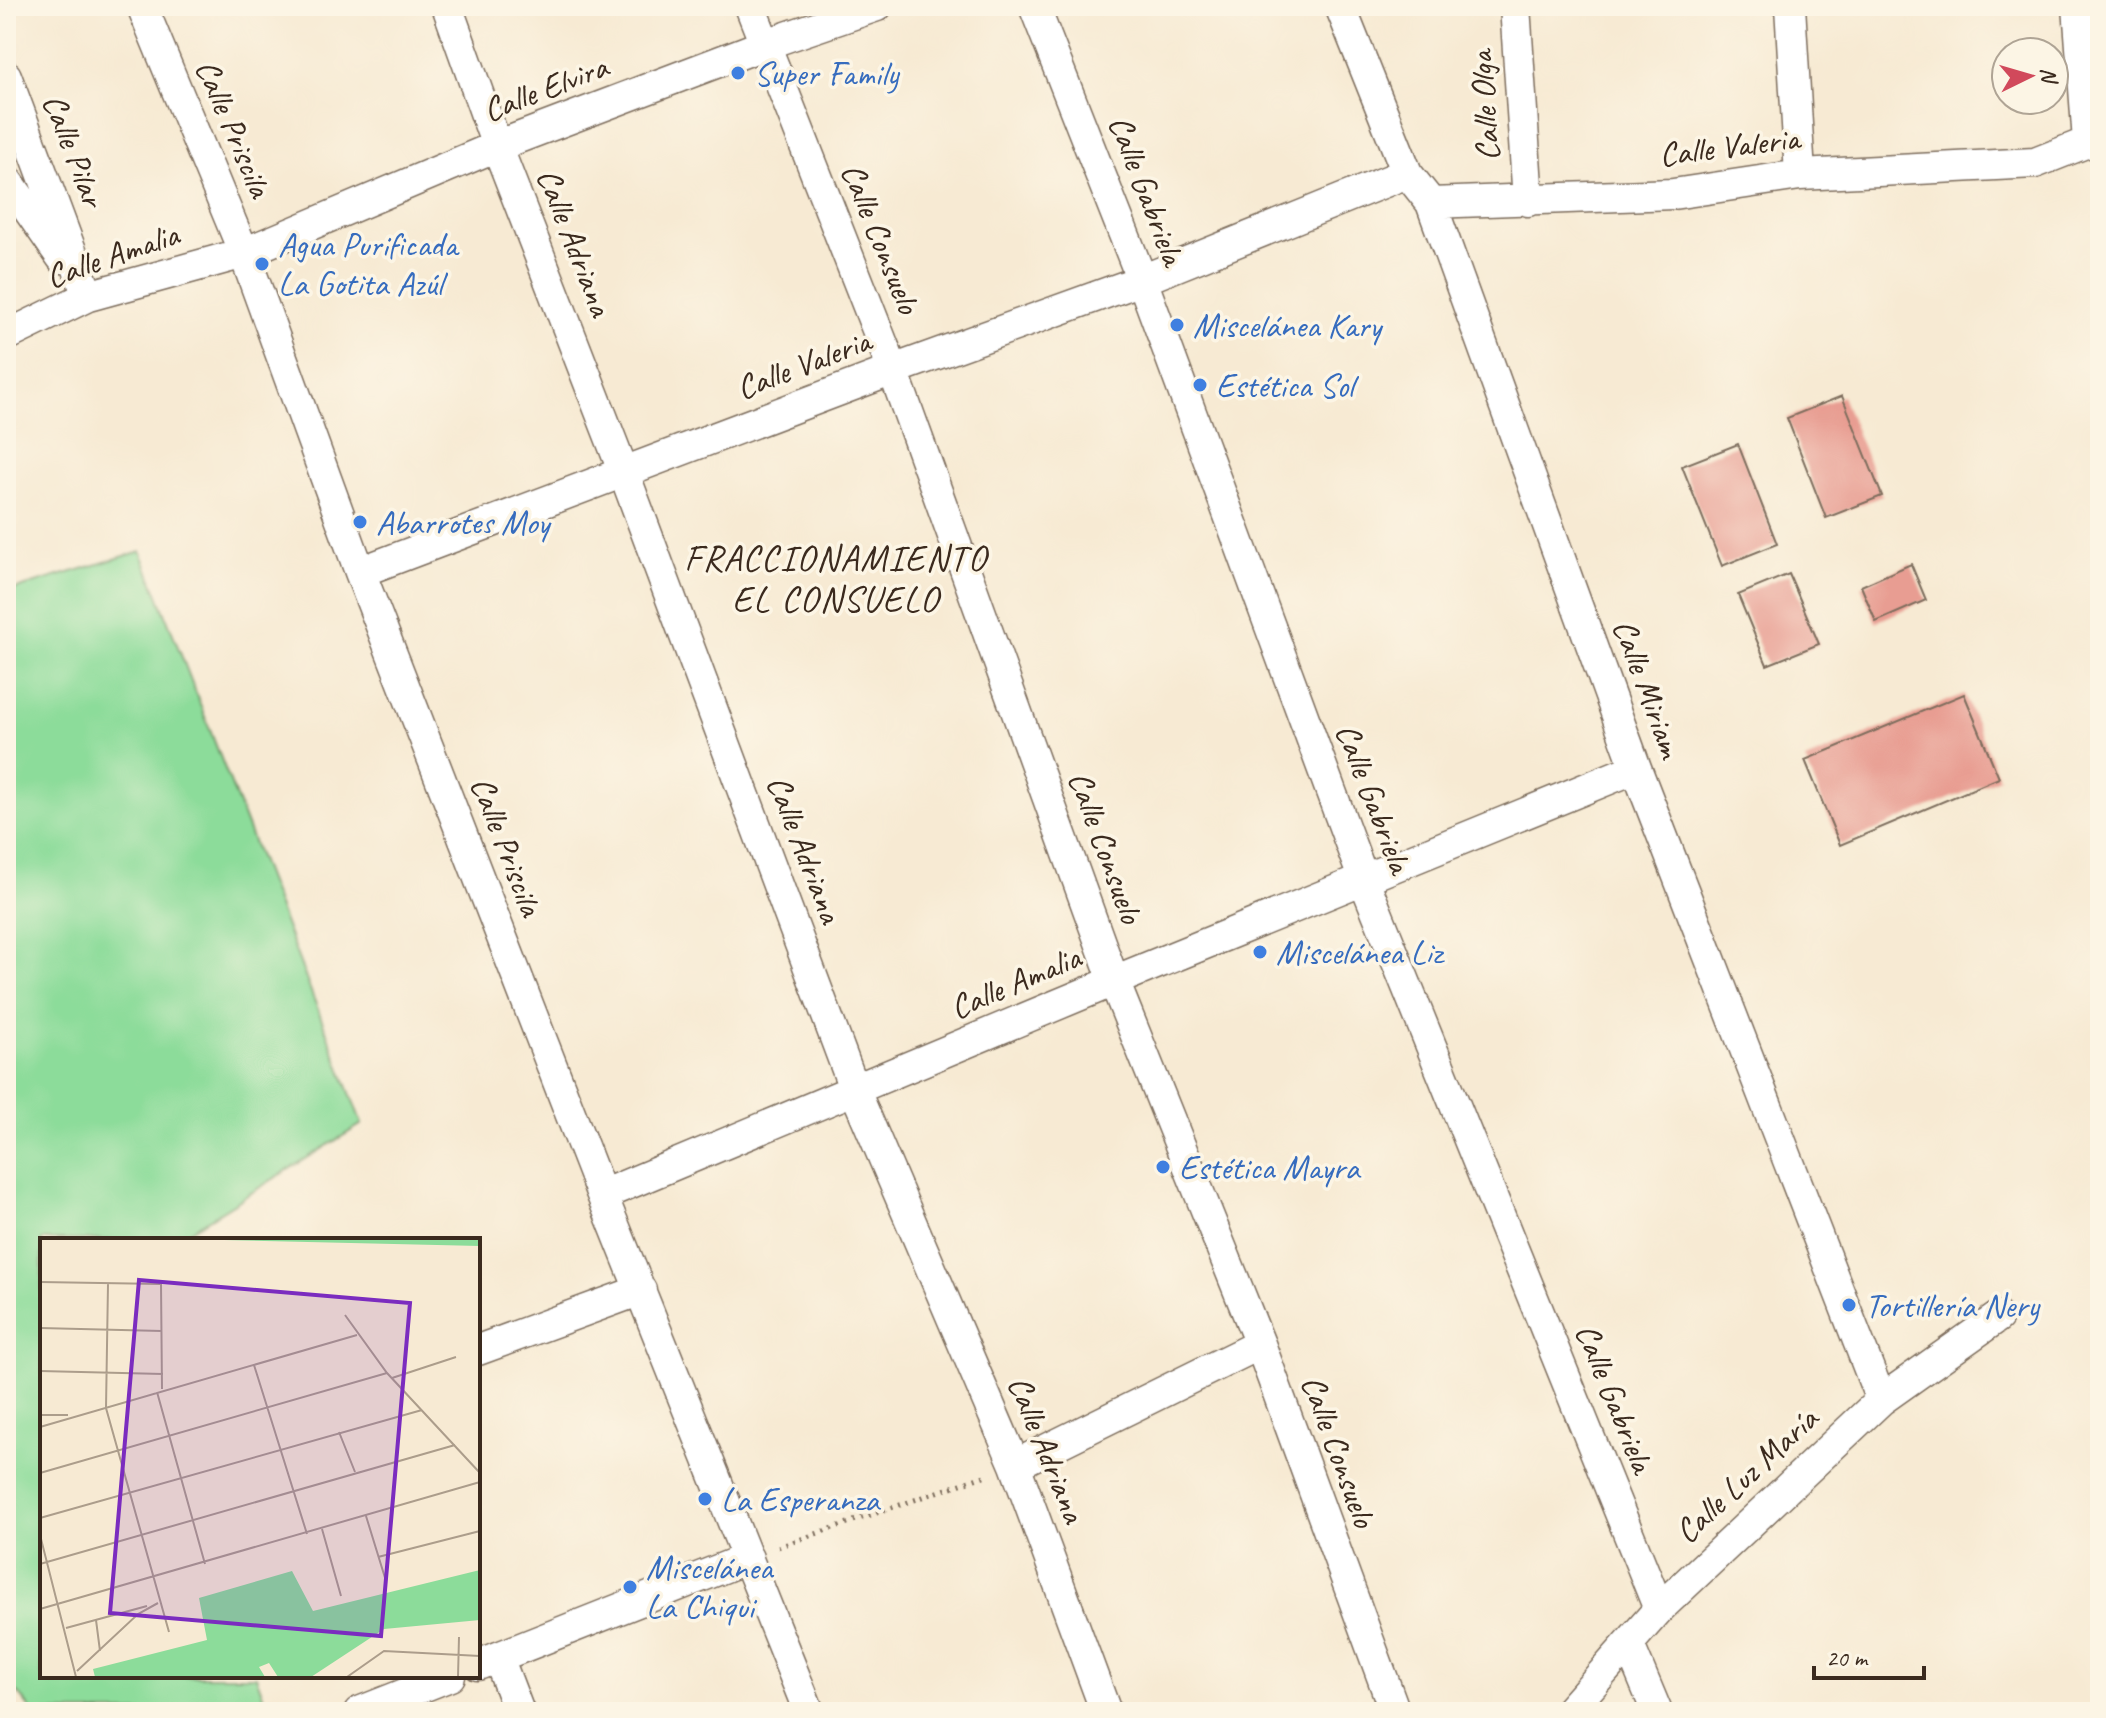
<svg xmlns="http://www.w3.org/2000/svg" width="2106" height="1718" viewBox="0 0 2106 1718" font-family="Caveat,sans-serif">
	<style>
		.green { fill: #8cdc9a; stroke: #64835c; stroke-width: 2 }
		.building { fill: #e89d92 }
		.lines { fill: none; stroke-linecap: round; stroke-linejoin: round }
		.minor-casing { stroke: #7d6d5d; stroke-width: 33 }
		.path { stroke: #7d6d5d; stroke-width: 5; stroke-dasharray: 2 6; stroke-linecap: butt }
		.minor { stroke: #fff; stroke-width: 30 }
		.shop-dot { fill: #3f7fe0; stroke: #fcf5e5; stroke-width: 3 }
		.labels { text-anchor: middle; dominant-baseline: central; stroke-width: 7; stroke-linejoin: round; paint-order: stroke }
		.shop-label { font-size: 34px; fill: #366cbe; stroke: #fcf5e5; text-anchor: start }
		.street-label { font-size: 34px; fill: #3b2a1e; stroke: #fcf5e5 }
		.neighbourhood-label { font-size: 36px; letter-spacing: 2px; fill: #3b2a1e; stroke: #fcf5e5 }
		.inset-road { fill: none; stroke: #ac9d8b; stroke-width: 2 }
		.view { fill: #7b2cbf; fill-opacity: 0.15; stroke: #7b2cbf; stroke-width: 4 }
		.inset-edge { fill: none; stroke: #3b2a1e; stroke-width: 4 }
	</style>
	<rect width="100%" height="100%" fill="#fcf5e5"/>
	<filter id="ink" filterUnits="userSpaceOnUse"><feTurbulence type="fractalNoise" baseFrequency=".0125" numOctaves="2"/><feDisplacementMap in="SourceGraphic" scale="16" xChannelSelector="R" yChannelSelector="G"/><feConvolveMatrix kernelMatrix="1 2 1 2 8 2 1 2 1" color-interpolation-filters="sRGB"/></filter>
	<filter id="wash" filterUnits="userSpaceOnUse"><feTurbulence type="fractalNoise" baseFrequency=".006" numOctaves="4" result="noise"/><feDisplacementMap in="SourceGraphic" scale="32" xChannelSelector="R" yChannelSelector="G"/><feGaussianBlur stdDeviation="1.8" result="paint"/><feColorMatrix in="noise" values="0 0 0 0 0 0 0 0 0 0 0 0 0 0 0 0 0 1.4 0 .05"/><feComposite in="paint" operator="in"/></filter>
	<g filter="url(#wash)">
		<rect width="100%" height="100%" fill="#f7ead3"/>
		<path class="green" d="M141 551 362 1124 175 1240H42V1676H256L269 1712H33L6 1678V592Z"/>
		<g id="blocks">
			<path class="building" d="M1842 396 1882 496 1826 518 1787 418Z
				M1738 444 1777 544 1722 566 1682 466Z
				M1911 564 1926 600 1876 622 1861 586Z
				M1789 574 1819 644 1767 665 1738 595Z
				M1964 694 1999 778 1840 845 1805 760Z"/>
		</g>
	</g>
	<g filter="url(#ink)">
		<use href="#blocks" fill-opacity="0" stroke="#7d6d5d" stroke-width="2"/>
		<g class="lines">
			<g class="minor-casing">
				<path id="minor" d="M142 6 244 253 360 572 602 1195 809 1712
					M447 6 497 146 624 473 855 1091 1015 1465 1106 1712
					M750 6 893 370 1114 981 1260 1344 1395 1712
					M1034 6 1142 280 1363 878 1659 1609
					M1340 6 1407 173 1431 203 1636 768 1881 1400
					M1515 6 1528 201
					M1790 6 1800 175
					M6 76 88 296
					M6 178 62 258
					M1431 203 1673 194 1800 175 2035 163 2088 142 2078 6
					M6 336 88 296 244 253 497 146 763 45 877 6
					M360 572 893 370 1142 280 1407 173
					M602 1195 1114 981 1636 768
					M478 1350 641 1290
					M1015 1465 1260 1344
					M1629 1645 1657 1712
					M498 1657 519 1712
					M478 1665 748 1558
					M359 1712 450 1676
					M1568 1712 1659 1609 1881 1400 1998 1317"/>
			</g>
			<path class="path" d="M778 1547 984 1476"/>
			<use href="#minor" class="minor"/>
		</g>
	</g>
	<g class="shop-dot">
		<circle cx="738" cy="73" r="8"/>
		<circle cx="262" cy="264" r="8"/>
		<circle cx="1177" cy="325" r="8"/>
		<circle cx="1200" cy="385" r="8"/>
		<circle cx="360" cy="522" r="8"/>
		<circle cx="1260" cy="952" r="8"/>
		<circle cx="1163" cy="1167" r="8"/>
		<circle cx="1849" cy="1305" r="8"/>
		<circle cx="705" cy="1499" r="8"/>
		<circle cx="630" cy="1587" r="8"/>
	</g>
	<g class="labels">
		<g class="shop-label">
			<text x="754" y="73">Super Family</text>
			<text x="278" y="244">Agua Purificada<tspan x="278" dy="39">La Gotita Azúl</tspan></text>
			<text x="1193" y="325">Miscelánea Kary</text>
			<text x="1216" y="385">Estética Sol</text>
			<text x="376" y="522">Abarrotes Moy</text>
			<text x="1276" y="952">Miscelánea Liz</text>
			<text x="1179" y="1167">Estética Mayra</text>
			<text x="1865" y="1305">Tortillería Nery</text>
			<text x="721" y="1499">La Esperanza</text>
			<text x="646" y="1567">Miscelánea<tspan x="646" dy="39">La Chiqui</tspan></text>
		</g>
		<g class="street-label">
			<text transform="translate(545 88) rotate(-21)">Calle Elvira</text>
			<text transform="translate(1484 106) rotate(-94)">Calle Olga</text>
			<text transform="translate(234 128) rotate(67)">Calle Priscila</text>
			<text transform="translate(1729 146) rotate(-7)">Calle Valeria</text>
			<text transform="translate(74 150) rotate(69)">Calle Pilar</text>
			<text transform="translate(1147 190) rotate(69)">Calle Gabriela</text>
			<text transform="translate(881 238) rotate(68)">Calle Consuelo</text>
			<text transform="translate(575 242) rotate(69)">Calle Adriana</text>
			<text transform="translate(112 255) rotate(-19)">Calle Amalia</text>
			<text transform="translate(803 364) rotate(-21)">Calle Valeria</text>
			<text transform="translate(1648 688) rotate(70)">Calle Miriam</text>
			<text transform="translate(1374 798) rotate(69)">Calle Gabriela</text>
			<text transform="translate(507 846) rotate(69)">Calle Priscila</text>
			<text transform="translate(1106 847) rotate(70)">Calle Consuelo</text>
			<text transform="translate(805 849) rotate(69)">Calle Adriana</text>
			<text transform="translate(1015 982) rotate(-23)">Calle Amalia</text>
			<text transform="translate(1615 1398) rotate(68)">Calle Gabriela</text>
			<text transform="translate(1047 1449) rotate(68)">Calle Adriana</text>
			<text transform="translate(1339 1451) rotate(70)">Calle Consuelo</text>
			<text transform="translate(1746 1475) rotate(-43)">Calle Luz María</text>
		</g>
		<g class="neighbourhood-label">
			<text x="836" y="558">FRACCIONAMIENTO<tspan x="836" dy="41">EL CONSUELO</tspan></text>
		</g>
	</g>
	<g transform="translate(40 1238)">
		<rect width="440" height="440" fill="#f7ead3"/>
		<path d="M142 1H440V8ZM440 332V382L344 391 271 439H238L229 425 219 429 225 439H55L53 431 167 402 159 360 252 333 273 373Z" fill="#8cdc9a"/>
		<path class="inset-road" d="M0 44 121 46 122 151M68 46 66 170 129 394M305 77 347 135 440 235M0 90 122 93M214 127 267 296M0 133 123 136M352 140 416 119M117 154 165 326M0 177H28M0 189 317 97M299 194 315 234M0 235 347 135M326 278 346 343M0 280 382 172M282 291 301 358M0 297 36 439M338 319 440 293M0 326 415 207M0 371 440 244M56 382 60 413M26 390 107 368M37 433 98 376 118 365M307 439 344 413 440 418M418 439 419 399"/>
		<path class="view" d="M99 42 370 65 341 398 70 375Z"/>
		<rect width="440" height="440" class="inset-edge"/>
	</g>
	<rect width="2106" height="1718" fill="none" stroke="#fcf5e5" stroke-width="32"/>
	<g transform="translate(2030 76) rotate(85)"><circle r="38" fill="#fcf5e5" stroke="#afa495" stroke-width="2"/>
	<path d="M0-6L14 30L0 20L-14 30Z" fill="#d1495b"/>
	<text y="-12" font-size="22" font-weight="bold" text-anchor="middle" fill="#3b2a1e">N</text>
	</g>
	<path d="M1814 1666v12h110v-12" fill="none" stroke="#3b2a1e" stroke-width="4"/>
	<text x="1826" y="1666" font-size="24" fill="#3b2a1e" stroke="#fcf5e5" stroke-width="6" paint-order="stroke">20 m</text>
</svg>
